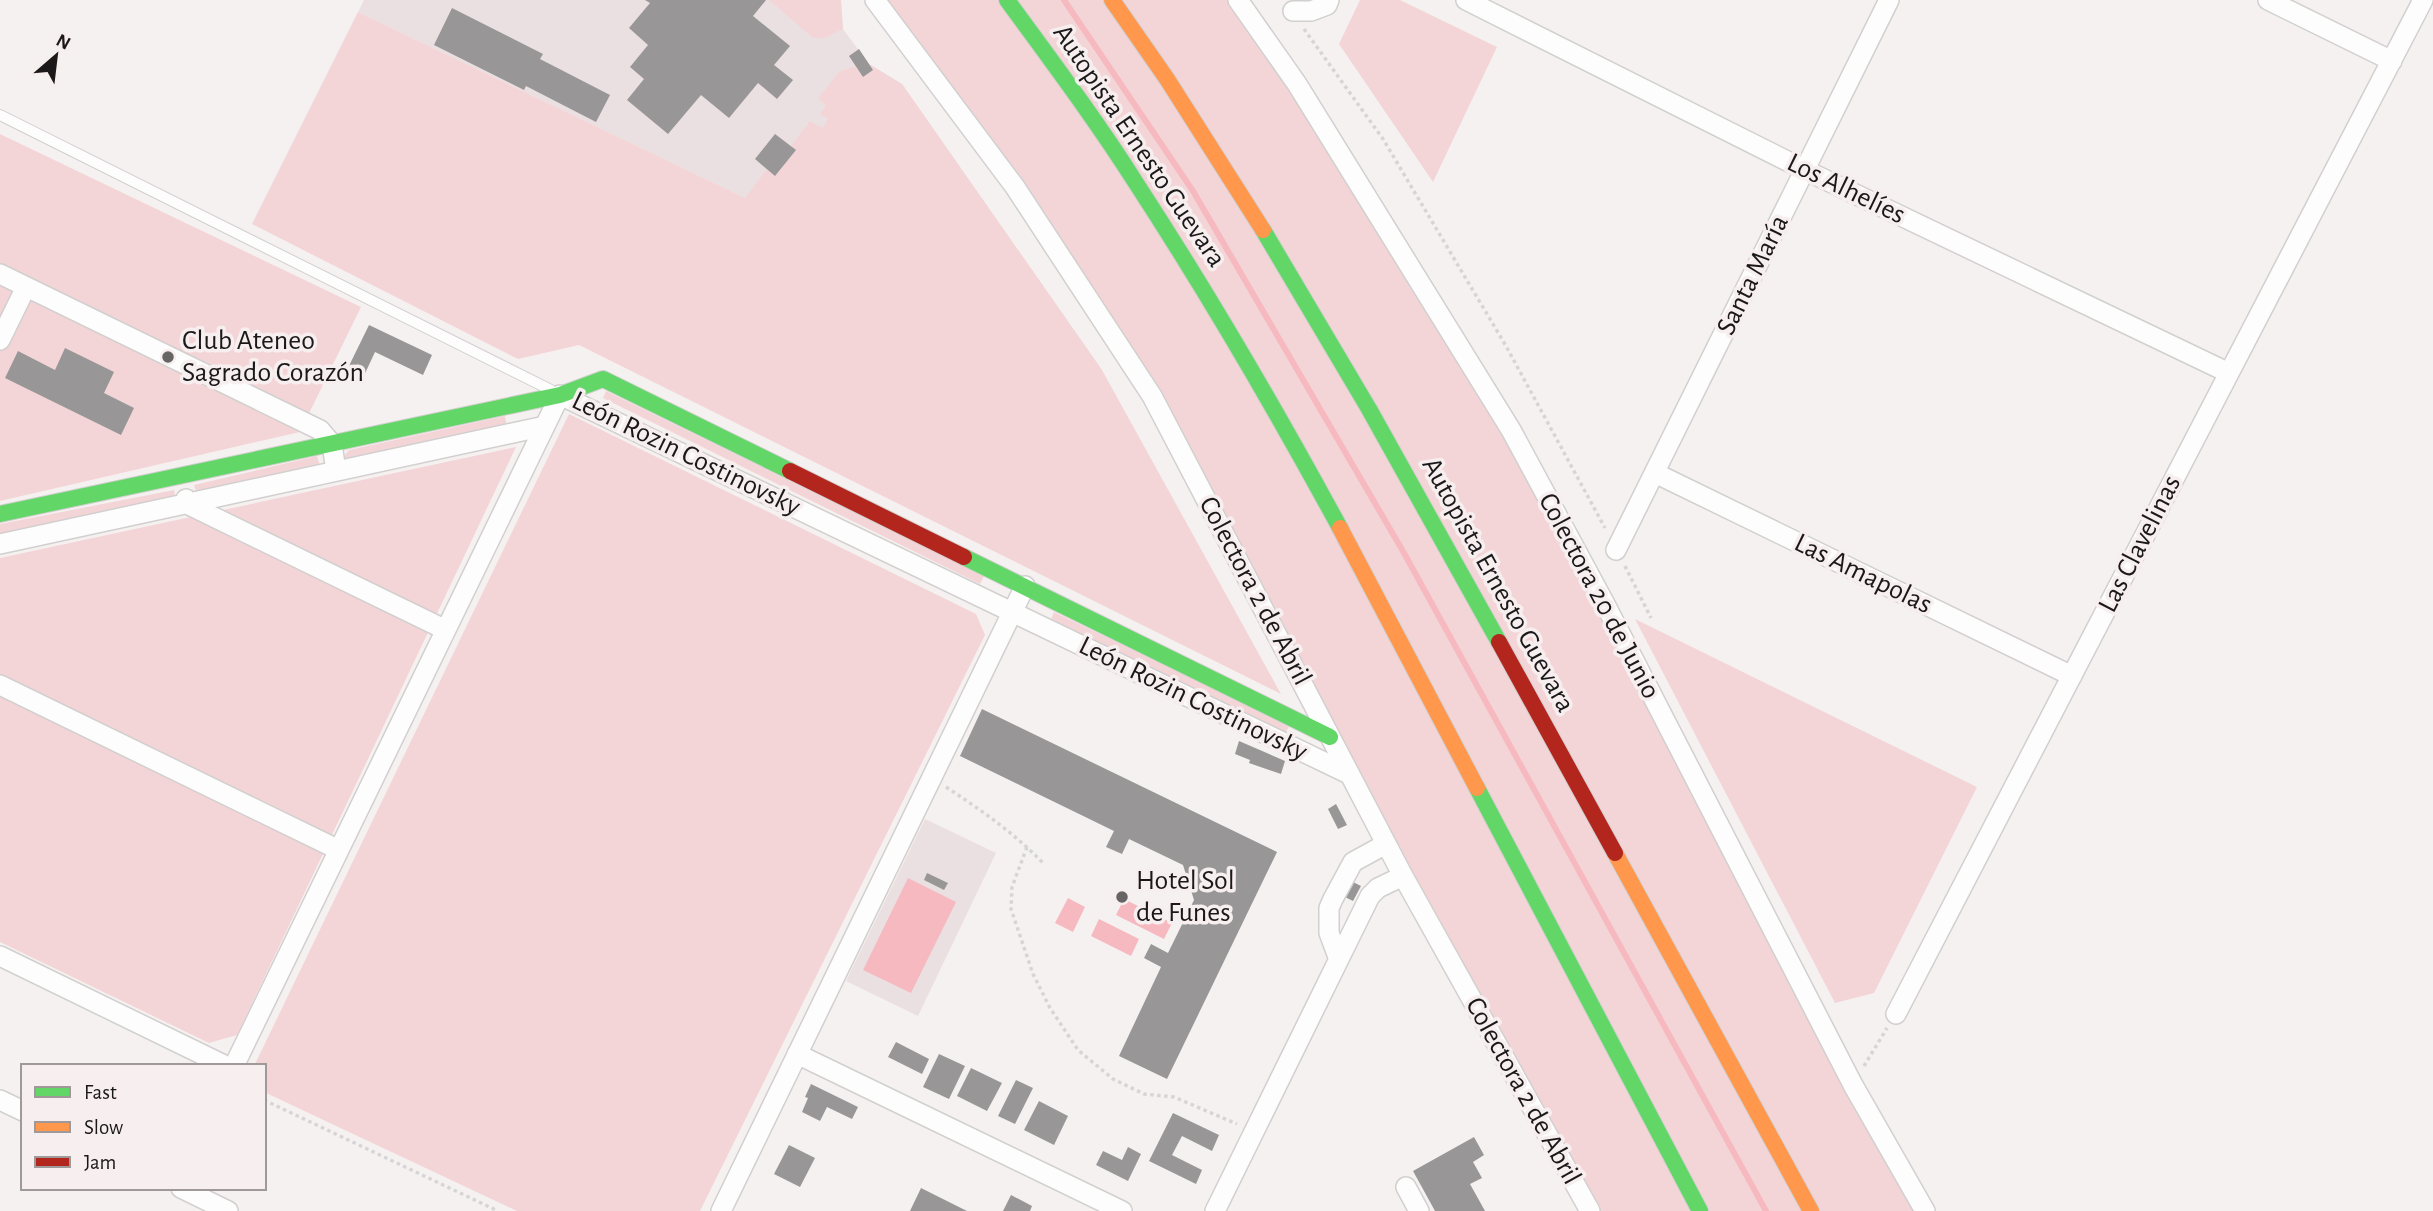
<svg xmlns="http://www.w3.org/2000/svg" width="2433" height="1211" viewBox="0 0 2433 1211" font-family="'Alegreya Sans',sans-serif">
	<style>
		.built { fill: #eae0e1 }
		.green { fill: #f4d5d7 }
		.water { fill: #f6b9bf }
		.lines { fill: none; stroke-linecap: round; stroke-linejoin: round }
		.stream { stroke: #f6b9bf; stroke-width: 6 }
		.building { fill: #989697 }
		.lane-casing { stroke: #d2cfcf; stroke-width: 12 }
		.street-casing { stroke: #d2cfcf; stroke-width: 22 }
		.fast-casing { stroke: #d2cfcf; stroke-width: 18 }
		.slow-casing { stroke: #d2cfcf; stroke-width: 18 }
		.jam-casing { stroke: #d2cfcf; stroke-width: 18 }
		.path { stroke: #d6d5d5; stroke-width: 3.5; stroke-dasharray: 3.5 3.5; stroke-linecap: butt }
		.lane { stroke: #fefdfd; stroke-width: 10 }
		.street { stroke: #fefdfd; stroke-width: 19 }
		.fast { stroke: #63d668; stroke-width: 16 }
		.slow { stroke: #ff974d; stroke-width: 16 }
		.jam { stroke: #b3261e; stroke-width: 16 }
		.poi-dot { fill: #676465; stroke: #f7efef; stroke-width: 2.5 }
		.labels { text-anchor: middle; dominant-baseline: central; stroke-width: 7; stroke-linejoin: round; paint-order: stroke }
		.street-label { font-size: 28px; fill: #1b1819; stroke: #f7efef }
		.poi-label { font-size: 28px; fill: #1b1819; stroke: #f7efef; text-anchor: start }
	</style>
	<rect width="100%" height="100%" fill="#f5f1f1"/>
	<path class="built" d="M364 0H841L843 29 869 64 902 84 1102 370 358 12Z
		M925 819 996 853 918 1016 846 981Z"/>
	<path class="green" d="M769 0H841L843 29 825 38H813Z
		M875 0H1238L1511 430 1925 1211H1590L1152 396Z
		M1360 0H1400L1497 47 1433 182 1339 44Z
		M358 12 745 198 767 169 776 175 795 151 791 146 810 121 823 128 828 119 820 114 826 106 818 98 839 72 855 66 863 77 873 70 869 64 902 84 1102 370 1281 694 579 345 518 359 252 224Z
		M0 134 361 307 300 432 0 501Z
		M606 391 984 576 980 584 603 398Z
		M569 414 976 614 985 635 700 1211H517L264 1092V1066H254Z
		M505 416 507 427 348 462 344 456 349 450Z
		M516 447 237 1035 209 1043 0 942V558Z
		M317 456 320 466 203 493 196 491 194 485Z
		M174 490 175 495 172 500 0 536V524Z
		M1054 612 1290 725 1286 732 1051 619Z
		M1635 619 1977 787 1874 993 1835 1003Z"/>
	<path class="water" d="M908 878 956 902 911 993 863 970Z
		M1068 898 1085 907 1073 932 1055 923Z
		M1124 899 1172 923 1164 939 1116 915Z
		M1099 919 1139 939 1131 956 1091 936Z"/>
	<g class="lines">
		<path class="stream" d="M1064 0 1193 191 1404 553 1766 1211"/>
	</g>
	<path class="building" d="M645 0H766L753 16 790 46 774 65 793 80 777 99 758 83 729 118 701 95 668 134 627 100 644 79 630 67 648 45 629 28 650 3Z
		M452 8 543 54 540 59 610 95 596 122 526 86 524 90 434 45Z
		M859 49 873 70 863 77 849 56Z
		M775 134 796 150 775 176 755 159Z
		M369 325 432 355 423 375 375 352 361 382 345 374Z
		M65 348 114 372 104 393 134 408 121 435 5 378 18 351 55 370Z
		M982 709 1277 852 1167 1079 1119 1056 1161 967 1144 958 1151 944 1168 953 1194 900 1183 865 1129 839 1122 854 1106 847 1114 831 960 756Z
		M1239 741 1285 761 1281 774 1249 763 1250 760 1235 754Z
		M1336 804 1347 825 1338 829 1328 809Z
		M927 873 948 883 944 890 924 880Z
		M1349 880 1361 886 1353 901 1341 895Z
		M896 1042 929 1059 922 1074 888 1057Z
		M939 1054 965 1066 949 1099 923 1087Z
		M971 1068 1002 1083 987 1111 957 1096Z
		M1016 1080 1033 1088 1015 1124 998 1116Z
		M811 1084 858 1107 852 1119 827 1107 820 1121 802 1112 808 1098 805 1097Z
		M1039 1101 1068 1116 1054 1145 1024 1130Z
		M1173 1113 1219 1135 1212 1151 1182 1136 1172 1155 1202 1170 1196 1184 1149 1161Z
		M1474 1137 1484 1155 1473 1162 1482 1178 1470 1184 1485 1211H1435L1413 1171Z
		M789 1145 815 1158 800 1187 774 1174Z
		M1128 1147 1141 1154 1128 1181 1096 1165 1103 1151 1122 1160Z
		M921 1188 967 1211H910Z
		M1011 1195 1032 1206 1030 1211H1003Z"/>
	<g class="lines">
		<g class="lane-casing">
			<path id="lane" d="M0 115 551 390"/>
		</g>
		<g class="street-casing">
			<path id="street" d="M875 0 1015 187 1152 396 1403 876 1590 1211
				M1238 0 1297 84 1511 430 1605 604 1853 1085 1925 1211
				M1466 0 1805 170 2229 373
				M2268 0 2392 61
				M1293 11H1311L1327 5 1329 0
				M0 274 320 430 332 444 336 471
				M0 340 26 287
				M1655 473 2072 676
				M186 499 187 504 446 630
				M0 544 545 426
				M1616 550 1889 0
				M0 685 339 850
				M0 956 226 1066
				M1338 957 1329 933V908L1333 899 1353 862 1386 844
				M1896 1014 2423 0
				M797 1054 1122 1211
				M234 1066 560 395 1349 774
				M0 1100 23 1111
				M1406 1187 1419 1211
				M181 1188 228 1211
				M721 1211 1025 586
				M1215 1211 1370 896 1378 888 1403 876"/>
		</g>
		<g class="fast-casing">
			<path id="fast" d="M1007 0C1051 60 1096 120 1136 183 1209 295 1276 410 1340 528
				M1263 230 1369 409 1499 642
				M0 514 560 395 603 379 790 471
				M964 557 1330 737
				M1477 788 1700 1211"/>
		</g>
		<g class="slow-casing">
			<path id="slow" d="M1112 0 1167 79 1263 230
				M1340 528 1477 788
				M1615 853 1811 1211"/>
		</g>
		<g class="jam-casing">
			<path id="jam" d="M790 471 964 557
				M1499 642 1615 853"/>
		</g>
		<path class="path" d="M1304 29 1383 139 1506 346 1605 528
			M1625 566 1651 618
			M946 787C981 810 1014 833 1043 863
			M1027 847 1012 887 1011 909 1033 974 1050 1008 1078 1050 1113 1079 1144 1094 1174 1097 1237 1124
			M1864 1066 1887 1028
			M264 1100 498 1211"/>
		<use href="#lane" class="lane"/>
		<use href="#street" class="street"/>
		<use href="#fast" class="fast"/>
		<use href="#slow" class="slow"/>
		<use href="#jam" class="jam"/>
	</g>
	<g class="poi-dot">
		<circle cx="168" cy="357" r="7"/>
		<circle cx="1122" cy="897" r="7"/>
	</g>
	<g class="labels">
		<g class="street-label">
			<text transform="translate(1139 146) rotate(56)">Autopista Ernesto Guevara</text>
			<text transform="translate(1846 189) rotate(26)">Los Alhelíes</text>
			<text transform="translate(1753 275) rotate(-64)">Santa María</text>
			<text transform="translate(686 454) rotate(26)">León Rozin Costinovsky</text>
			<text transform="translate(2140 544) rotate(-63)">Las Clavelinas</text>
			<text transform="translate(1863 574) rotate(26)">Las Amapolas</text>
			<text transform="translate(1498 585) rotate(61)">Autopista Ernesto Guevara</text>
			<text transform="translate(1255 591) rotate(62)">Colectora 2 de Abril</text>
			<text transform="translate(1599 596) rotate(62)">Colectora 20 de Junio</text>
			<text transform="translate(1193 699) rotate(26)">León Rozin Costinovsky</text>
			<text transform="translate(1523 1091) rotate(61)">Colectora 2 de Abril</text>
		</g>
		<g class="poi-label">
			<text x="182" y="341">Club Ateneo<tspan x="182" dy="32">Sagrado Corazón</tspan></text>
			<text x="1136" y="881">Hotel Sol<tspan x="1136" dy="32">de Funes</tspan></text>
		</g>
	</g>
	<rect x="21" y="1064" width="245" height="126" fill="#f7efef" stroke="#9f9999" stroke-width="2"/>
	<rect x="35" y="1087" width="35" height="10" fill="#63d668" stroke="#9f9999" stroke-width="2"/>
	<text x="84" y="1099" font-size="21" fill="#1b1819">Fast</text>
	<rect x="35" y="1122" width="35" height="10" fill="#ff974d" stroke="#9f9999" stroke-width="2"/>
	<text x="84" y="1134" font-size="21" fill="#1b1819">Slow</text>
	<rect x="35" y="1157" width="35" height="10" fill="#b3261e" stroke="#9f9999" stroke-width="2"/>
	<text x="84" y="1169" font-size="21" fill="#1b1819">Jam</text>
	<g transform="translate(56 56) rotate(28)" stroke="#f7efef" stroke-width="5" paint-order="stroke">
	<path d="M0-5L12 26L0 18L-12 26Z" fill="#1b1819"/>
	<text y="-10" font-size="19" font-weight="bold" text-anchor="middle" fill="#1b1819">N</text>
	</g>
</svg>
